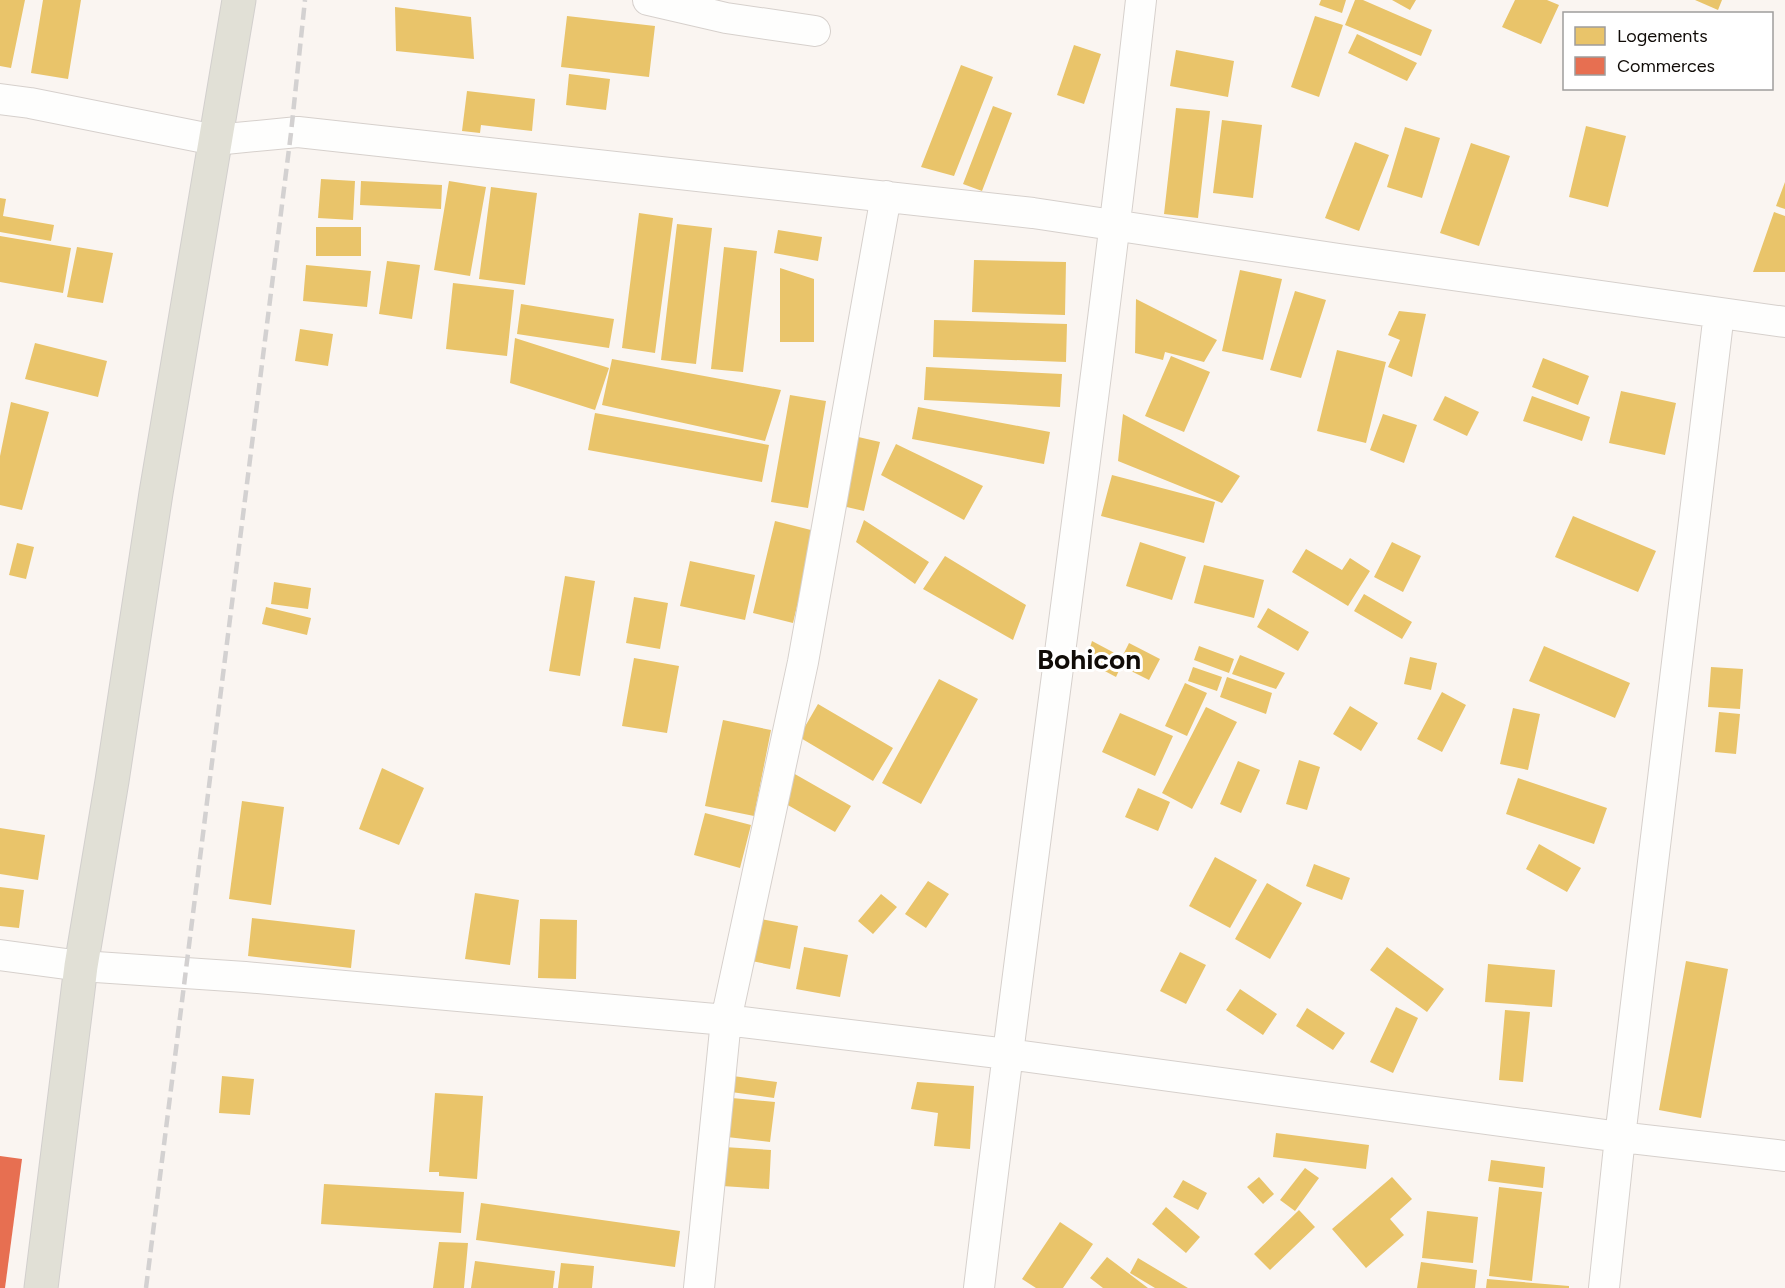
<svg xmlns="http://www.w3.org/2000/svg" width="1785" height="1288" viewBox="0 0 1785 1288" font-family="Figtree,sans-serif">
	<style>
		.homes { fill: #e9c46a }
		.shops { fill: #e76f51 }
		.lines { fill: none; stroke-linecap: round; stroke-linejoin: round }
		.minor-casing { stroke: #d6d0cc; stroke-width: 32 }
		.trunk-casing { stroke: #d2cfcd; stroke-width: 35 }
		.minor { stroke: #fefefd; stroke-width: 30 }
		.trunk { stroke: #e1e0d6; stroke-width: 33 }
		.rail { stroke: #d3d1d1; stroke-width: 4.5; stroke-dasharray: 12 6; stroke-linecap: butt }
		.labels { text-anchor: middle; dominant-baseline: central; stroke-width: 6; stroke-linejoin: round; paint-order: stroke }
		.town-label { font-size: 28px; font-weight: bold; fill: #100b07; stroke: #fff }
	</style>
	<rect width="100%" height="100%" fill="#faf5f1"/>
	<path class="homes" d="M0 0H25L11 68 0 66Z
		M43 0H81L68 79 31 73Z
		M1321 0H1346L1342 13 1319 5Z
		M1355 0H1363L1432 30 1421 56 1345 25Z
		M1392 0H1416L1410 10Z
		M1515 0H1547L1559 5 1541 44 1502 27Z
		M1695 0H1722L1718 10Z
		M395 7 471 17 474 59 396 51Z
		M567 16 655 26 649 77 561 67Z
		M1315 16 1343 25 1319 97 1291 87Z
		M1357 34 1417 63 1407 81 1348 53Z
		M1074 45 1101 54 1084 104 1057 95Z
		M1176 50 1234 61 1228 97 1170 86Z
		M961 65 993 77 954 176 921 167Z
		M569 74 610 79 606 110 566 105Z
		M467 91 535 99 532 131 481 125 480 133 462 131Z
		M993 106 1012 113 982 191 963 184Z
		M1176 108 1210 111 1198 218 1164 214Z
		M1222 120 1262 125 1253 198 1213 193Z
		M1586 126 1626 136 1608 207 1569 197Z
		M1405 127 1440 138 1422 198 1387 187Z
		M1355 142 1389 155 1359 231 1325 218Z
		M1471 143 1510 156 1479 246 1440 233Z
		M321 179 355 181 353 220 318 218Z
		M361 181 442 185 441 209 360 205Z
		M449 181 486 187 470 276 434 270Z
		M1785 182V209L1776 206Z
		M491 187 537 193 525 285 479 279Z
		M0 198 6 199 3 216 54 225 51 241 0 232Z
		M1774 212 1785 216V272H1753Z
		M639 213 673 218 655 353 622 348Z
		M677 224 712 228 696 364 661 360Z
		M316 227H361V256H316Z
		M778 230 822 237 818 261 774 253Z
		M0 236 71 248 63 293 0 282Z
		M77 247 113 253 103 303 67 297Z
		M724 247 757 251 743 372 711 369Z
		M974 260 1066 262 1065 315 972 312Z
		M387 261 420 265 412 319 379 314Z
		M306 265 371 271 367 307 303 301Z
		M780 268 814 279V342H780Z
		M1240 270 1282 279 1263 360 1222 351Z
		M453 283 514 290 507 356 446 349Z
		M1295 291 1326 300 1301 378 1270 370Z
		M1136 299 1217 340 1204 362 1165 352 1163 360 1135 353Z
		M521 304 614 319 609 348 517 334Z
		M1399 311 1426 314 1412 377 1388 367 1400 340 1388 335Z
		M934 320 1067 324 1066 362 933 357Z
		M300 329 333 334 328 366 295 361Z
		M515 338 609 368 595 410 510 383Z
		M35 343 107 361 98 397 25 379Z
		M1337 350 1386 362 1366 443 1317 431Z
		M1171 356 1210 372 1184 432 1145 416Z
		M1543 358 1589 376 1578 405 1532 387Z
		M612 359 781 390 765 441 602 405Z
		M926 367 1062 374 1060 407 924 400Z
		M1621 391 1676 403 1665 455 1609 443Z
		M790 395 826 401 808 508 771 502Z
		M1445 396 1479 412 1467 436 1433 420Z
		M1532 396 1590 417 1582 441 1523 421Z
		M11 402 49 412 22 510 0 505V456Z
		M918 407 1050 432 1044 464 912 439Z
		M595 413 769 445 762 482 588 450Z
		M1123 414 1240 476 1222 503 1118 461Z
		M1383 414 1417 425 1404 463 1370 450Z
		M854 436 880 442 864 511 838 505Z
		M896 444 983 486 964 520 881 475Z
		M1112 475 1215 502 1204 543 1101 516Z
		M1573 516 1656 551 1638 592 1555 557Z
		M864 520 929 562 915 584 856 542Z
		M775 521 815 531 793 623 753 613Z
		M1140 542 1186 557 1172 600 1126 586Z
		M1392 542 1421 556 1403 592 1374 577Z
		M17 543 34 547 26 579 9 575Z
		M1306 549 1342 570 1350 558 1370 571 1348 606 1292 572Z
		M945 556 1026 605 1013 640 923 589Z
		M690 561 755 575 745 620 680 606Z
		M1204 565 1264 580 1254 618 1194 603Z
		M565 576 595 581 580 676 549 671Z
		M274 582 311 588 308 609 271 604Z
		M1364 594 1412 622 1402 639 1354 611Z
		M634 597 668 603 660 649 626 643Z
		M266 607 311 618 307 635 262 624Z
		M1268 608 1309 632 1298 651 1257 627Z
		M1092 641 1122 657 1129 643 1160 659 1149 680 1121 666 1116 677 1086 661Z
		M1199 646 1234 659 1229 673 1194 660Z
		M1544 646 1630 683 1615 718 1529 681Z
		M1240 655 1285 673 1276 689 1232 674Z
		M1410 657 1437 663 1431 690 1404 684Z
		M634 658 679 666 667 733 622 726Z
		M1193 667 1222 677 1217 691 1188 681Z
		M1711 667 1743 669 1740 709 1708 707Z
		M1227 677 1272 693 1266 714 1220 697Z
		M939 679 978 699 921 804 882 783Z
		M1185 683 1207 693 1187 736 1165 726Z
		M1442 692 1466 705 1442 752 1417 739Z
		M818 704 893 748 873 781 799 737Z
		M1350 706 1378 723 1361 751 1333 734Z
		M1206 707 1237 722 1192 809 1162 793Z
		M1513 708 1540 714 1528 770 1500 764Z
		M1719 712 1740 714 1736 754 1715 752Z
		M1120 713 1173 736 1155 776 1102 752Z
		M723 720 771 730 754 816 705 806Z
		M1299 760 1320 767 1307 810 1286 804Z
		M1238 761 1260 770 1241 813 1220 804Z
		M382 768 424 788 399 845 359 829Z
		M786 769 851 806 835 832 779 800Z
		M1518 778 1607 808 1594 844 1506 814Z
		M1138 788 1170 802 1158 831 1125 817Z
		M242 801 284 807 271 905 229 899Z
		M705 813 751 825 740 868 694 855Z
		M0 828 45 835 38 880 0 874Z
		M1539 844 1581 868 1567 892 1526 869Z
		M1215 857 1257 880 1230 928 1189 906Z
		M1314 864 1350 878 1342 900 1306 886Z
		M928 881 949 894 926 928 905 914Z
		M1267 883 1302 903 1270 959 1235 939Z
		M0 887 24 890 19 928 0 926Z
		M475 893 519 900 510 965 465 959Z
		M881 894 897 907 873 934 858 921Z
		M252 918 355 930 351 968 248 956Z
		M755 918 798 926 790 969 747 960Z
		M540 919 577 920 576 979 538 978Z
		M804 947 848 955 840 997 796 989Z
		M1387 947 1444 989 1427 1012 1370 970Z
		M1180 952 1206 965 1186 1004 1160 991Z
		M1686 961 1728 969 1701 1118 1659 1110Z
		M1488 964 1555 970 1552 1007 1485 1002Z
		M1240 989 1277 1014 1263 1035 1226 1010Z
		M1396 1007 1418 1018 1393 1073 1370 1062Z
		M1307 1008 1345 1033 1333 1050 1296 1026Z
		M1505 1010 1530 1012 1523 1082 1499 1080Z
		M222 1076 254 1079 250 1115 219 1113Z
		M733 1076 777 1082 774 1098 731 1092Z
		M917 1082 974 1086 970 1149 934 1146 938 1113 911 1109Z
		M435 1093 483 1096 477 1179 439 1176V1172H429Z
		M732 1098 775 1102 770 1142 727 1137Z
		M1276 1133 1369 1145 1366 1169 1273 1157Z
		M724 1147 771 1150 769 1189 722 1186Z
		M1491 1160 1545 1167 1543 1188 1488 1181Z
		M1305 1168 1319 1178 1295 1211 1280 1200Z
		M1259 1177 1274 1194 1263 1204 1247 1187Z
		M1392 1177 1412 1199 1390 1219 1404 1235 1366 1268 1332 1229Z
		M1183 1180 1207 1193 1198 1210 1173 1197Z
		M324 1184 464 1192 461 1233 321 1224Z
		M1499 1187 1542 1192 1532 1281 1489 1276Z
		M481 1203 680 1231 675 1267 476 1240Z
		M1166 1207 1200 1237 1186 1253 1152 1224Z
		M1299 1210 1315 1227 1270 1270 1254 1254Z
		M1427 1211 1478 1217 1473 1263 1422 1258Z
		M1060 1222 1093 1244 1063 1288H1036L1022 1279Z
		M439 1242 468 1243 464 1288H433Z
		M1107 1257 1148 1288H1103L1090 1278Z
		M1138 1258 1188 1288H1155L1130 1273Z
		M475 1261 555 1271 553 1288H471Z
		M1421 1262 1477 1270 1475 1288H1417Z
		M561 1263 594 1266 592 1288H558Z
		M1487 1279 1569 1286V1288H1486Z"/>
	<path class="shops" d="M0 1156 22 1159 5 1288H0Z"/>
	<g class="lines">
		<g class="minor-casing">
			<path id="minor" d="M648 0 726 18 815 31
				M0 99 30 103 215 140 298 132 1033 213 1339 259 1785 322
				M0 955 81 966 245 977 726 1020 1007 1054 1620 1137 1785 1156
				M699 1288 726 1020 803 662 886 196
				M979 1288C1030 858 1093 430 1141 0
				M1604 1288 1620 1137 1719 313"/>
		</g>
		<g class="trunk-casing">
			<path id="trunk" d="M41 1288 81 966 112 781 156 493 239 0"/>
		</g>
		<use href="#minor" class="minor"/>
		<use href="#trunk" class="trunk"/>
		<path class="rail" d="M146 1288 291 133 305 0"/>
	</g>
	<g class="labels">
		<g class="town-label">
			<text x="1089" y="659">Bohicon</text>
		</g>
	</g>
	<rect x="1563" y="12" width="210" height="78" fill="#ffffff" stroke="#9f9d9c" stroke-width="1.5"/>
	<rect x="1575" y="27" width="30" height="18" fill="#e9c46a" stroke="#9f9d9c" stroke-width="1.5"/>
	<text x="1617" y="42" font-size="18" fill="#100b07">Logements</text>
	<rect x="1575" y="57" width="30" height="18" fill="#e76f51" stroke="#9f9d9c" stroke-width="1.5"/>
	<text x="1617" y="72" font-size="18" fill="#100b07">Commerces</text>
</svg>
